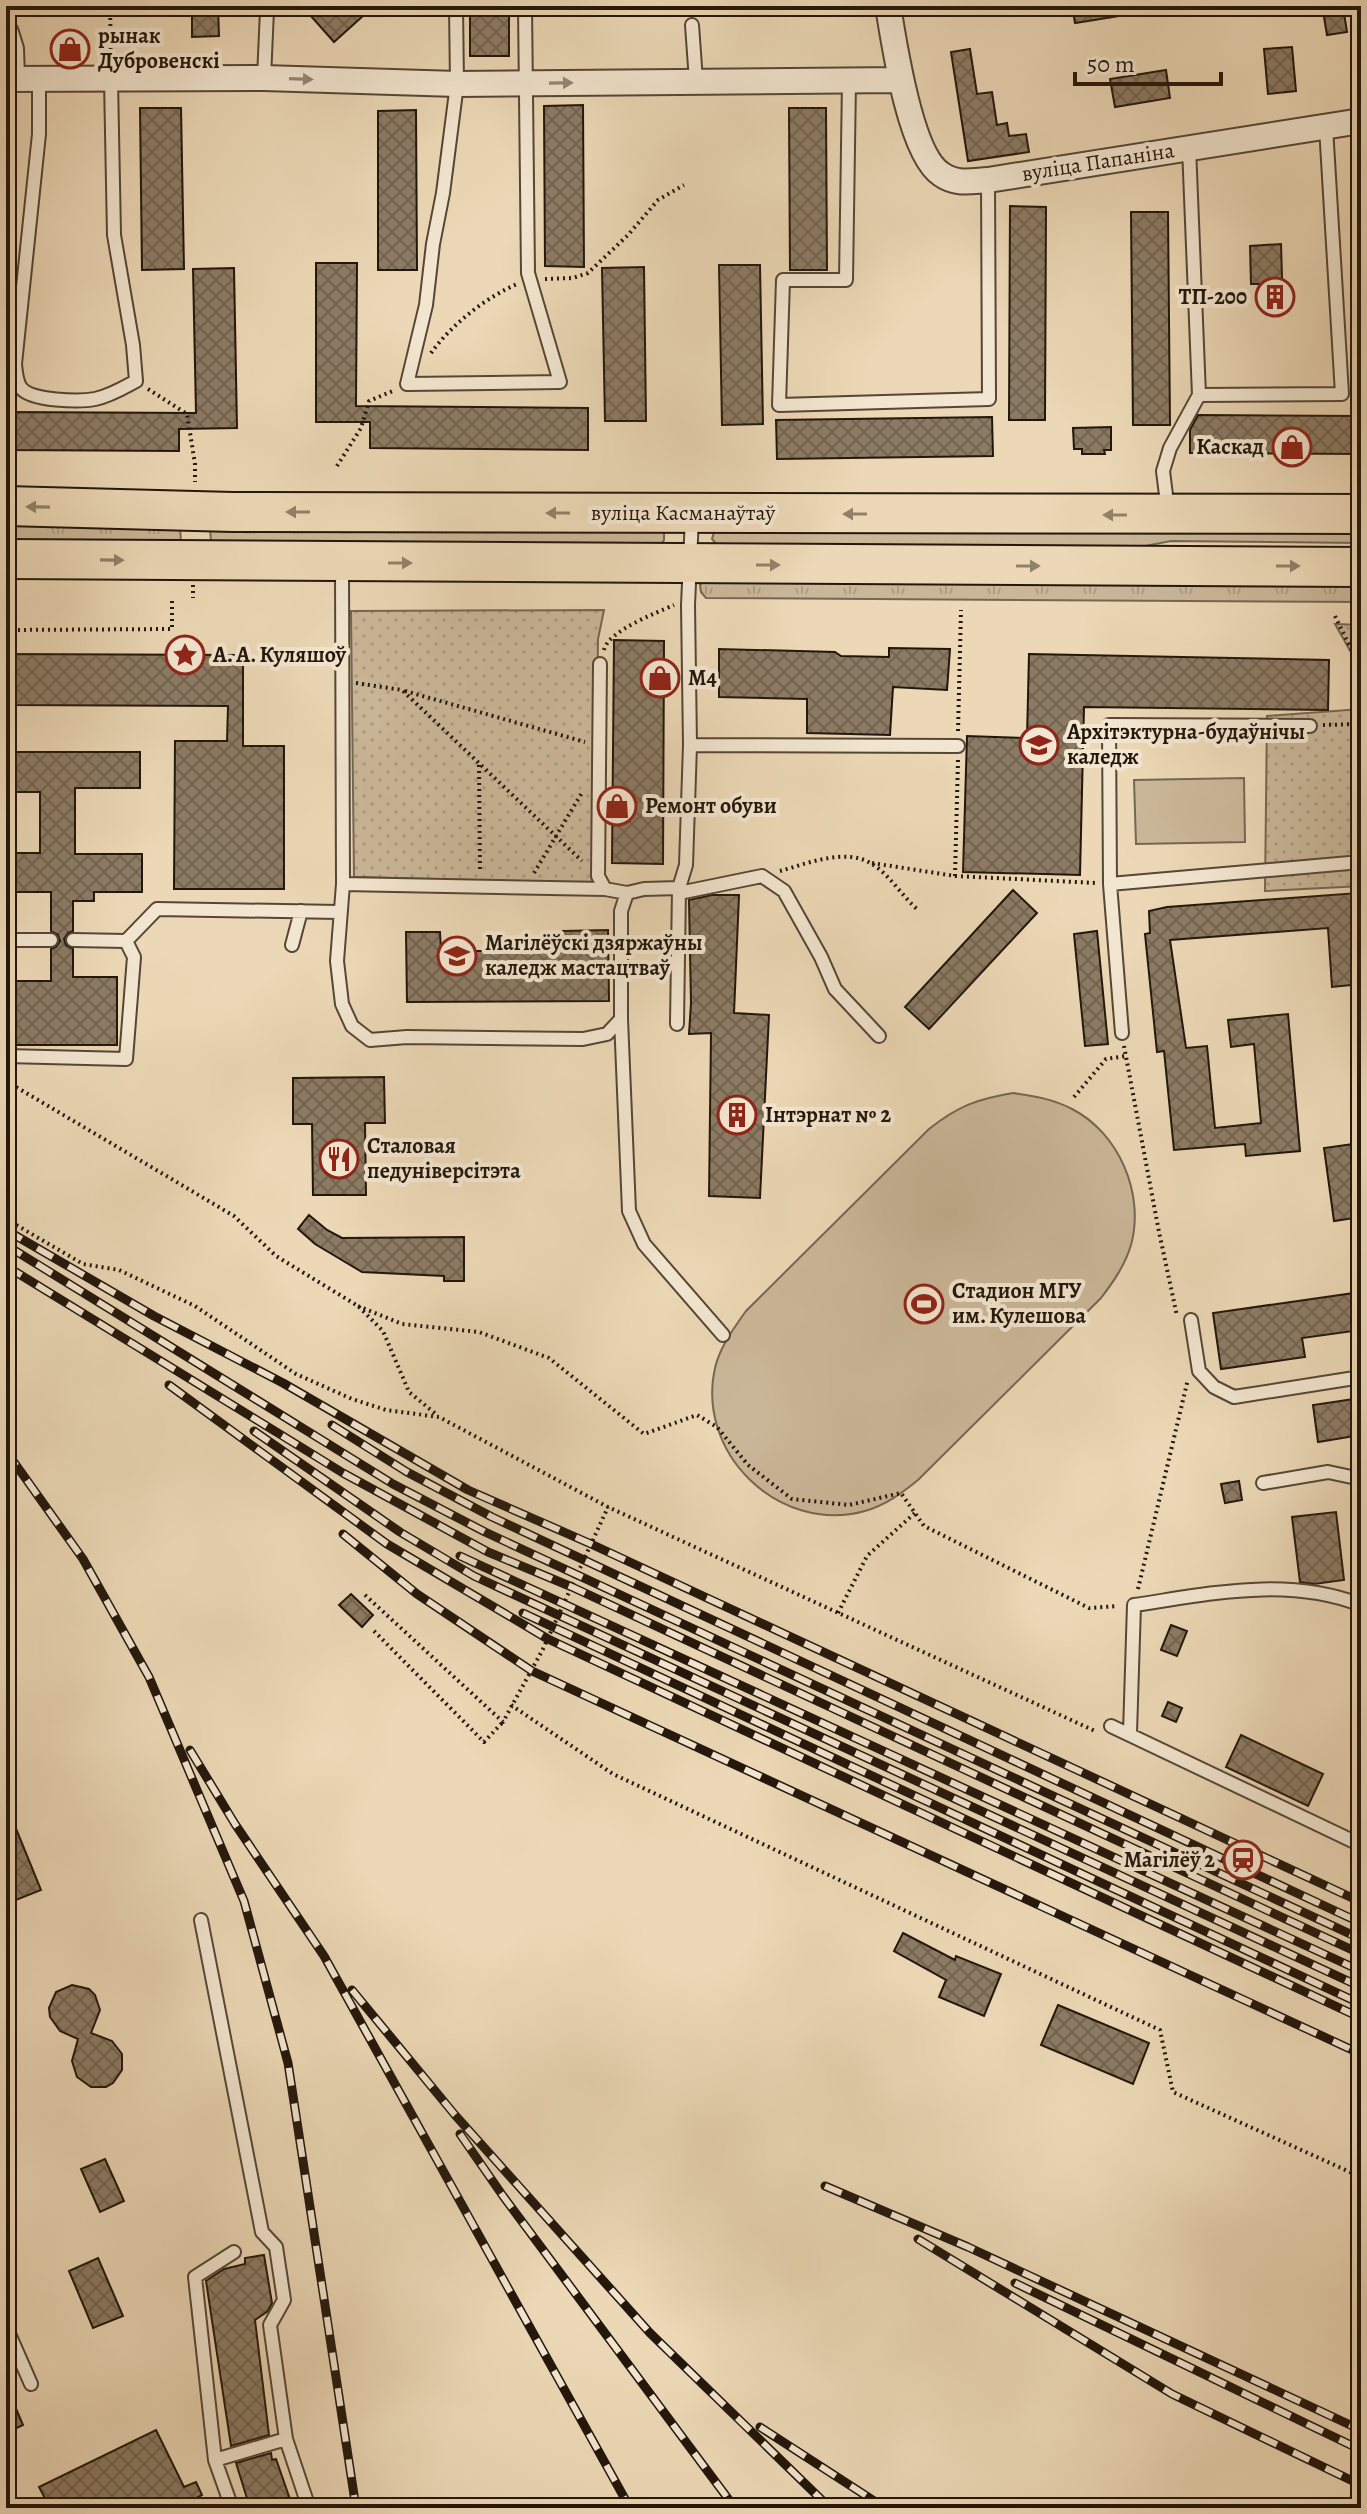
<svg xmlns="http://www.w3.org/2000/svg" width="1367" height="2514" viewBox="0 0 1367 2514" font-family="Alegreya,serif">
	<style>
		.grass { fill: url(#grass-tufts); stroke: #766652; stroke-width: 2 }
		.park { fill: url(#park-dots); stroke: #766652; stroke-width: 2 }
		.pitch { fill: #cab799; stroke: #766652; stroke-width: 2 }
		.building { fill: url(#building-cross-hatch); stroke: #23160b; stroke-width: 2 }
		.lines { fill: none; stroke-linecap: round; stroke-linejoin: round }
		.service-casing { stroke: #554636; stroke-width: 16 }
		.minor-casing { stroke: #554636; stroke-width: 28 }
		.primary-casing { stroke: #23160b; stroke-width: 42 }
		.path { stroke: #23160b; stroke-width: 4; stroke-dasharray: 2 4; stroke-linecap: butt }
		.service { stroke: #f3e6d0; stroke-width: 12 }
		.minor { stroke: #f3e6d0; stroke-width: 24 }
		.primary { stroke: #ecd8b6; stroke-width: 38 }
		.rail-casing { stroke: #23160b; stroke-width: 9 }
		.rail { stroke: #f3e6d0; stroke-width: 6; stroke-dasharray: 18; stroke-linecap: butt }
		.oneway { fill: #958877 }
		.oneway2 { fill: #928169 }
		.labels { text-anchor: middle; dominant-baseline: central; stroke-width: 8; stroke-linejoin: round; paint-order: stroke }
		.poi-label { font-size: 22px; font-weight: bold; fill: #23160b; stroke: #f3e6d0; text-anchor: start }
		.street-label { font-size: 22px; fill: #23160b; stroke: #f3e6d0 }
	</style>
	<defs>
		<pattern id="grass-tufts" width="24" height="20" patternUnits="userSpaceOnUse" patternTransform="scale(2)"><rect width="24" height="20" fill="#cab799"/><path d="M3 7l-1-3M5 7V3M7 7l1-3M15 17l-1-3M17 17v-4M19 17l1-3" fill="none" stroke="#ad9d82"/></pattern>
		<pattern id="park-dots" width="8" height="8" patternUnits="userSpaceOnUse" patternTransform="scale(2)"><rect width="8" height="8" fill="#cab799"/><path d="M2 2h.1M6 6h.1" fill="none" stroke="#ad9d82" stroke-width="1.8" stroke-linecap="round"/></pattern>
		<pattern id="building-cross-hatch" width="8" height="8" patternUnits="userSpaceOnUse" patternTransform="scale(2)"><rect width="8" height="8" fill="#8c7b64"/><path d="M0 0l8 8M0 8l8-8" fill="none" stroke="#726451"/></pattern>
	</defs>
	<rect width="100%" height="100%" fill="#ecd8b6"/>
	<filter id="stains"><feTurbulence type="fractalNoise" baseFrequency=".0025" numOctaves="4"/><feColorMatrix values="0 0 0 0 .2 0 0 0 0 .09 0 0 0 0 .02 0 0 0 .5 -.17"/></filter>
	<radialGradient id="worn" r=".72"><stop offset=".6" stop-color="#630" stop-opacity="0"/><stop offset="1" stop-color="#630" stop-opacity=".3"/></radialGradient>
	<path class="grass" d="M6 523 180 524 181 545 6 543Z
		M210 524 664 531V540L658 549 211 545Z
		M715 529 1361 530V543L1171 541 1124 550 719 547 712 539Z
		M707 577 1361 580V602L706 598 701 592 700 585Z"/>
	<path class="park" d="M604 610 598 639 595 883 354 877 351 611Z
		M1335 624 1361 625V670Z
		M1361 709V886L1265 891 1267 716Z"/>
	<path class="pitch" d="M1244 778 1245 842 1136 844 1134 780Z
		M1013 1093C1034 1096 1053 1099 1072 1109 1119 1133 1145 1194 1131 1245 1125 1265 1114 1281 1101 1298L918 1480C902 1493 886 1505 865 1511 779 1535 693 1452 716 1364 722 1344 734 1328 746 1311L929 1129C958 1106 977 1099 1013 1093Z"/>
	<path class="building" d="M192 6H218L219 36 192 37Z
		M302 6H374L334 42Z
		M470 6H509V56H470Z
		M1072 6H1125L1126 15 1075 23Z
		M1343 7 1347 32 1327 35 1323 11Z
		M1292 47 1296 91 1268 94 1264 49Z
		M970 49 977 94 992 92 997 125 1007 123 1009 136 1026 134 1029 152 968 161 951 52Z
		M1166 70 1170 98 1115 107 1110 79Z
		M583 105 584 267 545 266 544 106Z
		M140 108H181L184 269 142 270Z
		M789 108H826L827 270H790Z
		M416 110 417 270H378V111Z
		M1010 206 1046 207 1045 420H1009Z
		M1131 212H1168L1170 425H1133Z
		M1281 244 1283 310 1267 311 1266 284H1251L1250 246Z
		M316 263H357L356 406 588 408V450L370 448V422H316Z
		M719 265H760L763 424 722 425Z
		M644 267 646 421H605L602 268Z
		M234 268 237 428 179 429V451L6 450V412L196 413 193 269Z
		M1198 415 1361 416V454L1190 453V430Z
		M992 417 993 456 777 459 776 420Z
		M1111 427V450H1104L1105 454H1082V449H1074L1073 428Z
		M614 640 664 641 663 864 612 863Z
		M889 648 950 649 947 690 893 687 890 735 807 733V699L719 697V649L835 652 841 656 889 657Z
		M6 654 243 655V746H284V889H174L175 741H227L228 706 6 705Z
		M1029 654 1329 660 1328 710 1084 707 1080 875 963 872 967 736 1027 738Z
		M6 752H140V788H75V854H142V892H94V901H73V931L68 933 64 939 66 945 73 949V977H117V1045H6V981H51V949L56 947 60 941 58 935 51 931V892H6V853H40V792H6Z
		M1013 890 1037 913 929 1029 905 1007Z
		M1358 893 1361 984 1332 987 1328 928 1170 940 1186 1048 1207 1046 1215 1128 1261 1123 1254 1044 1231 1047 1228 1020 1288 1014 1300 1151 1246 1156 1245 1144 1174 1150 1164 1051 1157 1052 1145 934 1150 933 1149 911 1167 907Z
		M712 895H739L734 1013 769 1015 760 1198 709 1196 711 1033 689 1034 691 1003 689 900Z
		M608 930 609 1001 407 1002 406 932H440L441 951H501L563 950V931Z
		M1097 931 1108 1044 1085 1046 1074 934Z
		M384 1077 385 1123H365L366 1195H313L312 1124H293V1078Z
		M1361 1143V1217L1334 1221 1324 1148Z
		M309 1215 327 1230 342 1238 464 1237V1281H444V1276L362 1272 315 1244 298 1229Z
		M1361 1292V1330L1302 1338 1305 1357 1221 1369 1213 1313Z
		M1361 1398V1435L1318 1442 1313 1405Z
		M1239 1481 1242 1500 1225 1503 1221 1484Z
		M1336 1512 1344 1580 1314 1584 1300 1582 1292 1517Z
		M351 1594 373 1615 362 1627 339 1605Z
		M1171 1625 1187 1631 1177 1656 1161 1650Z
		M1168 1702 1182 1708 1176 1722 1162 1716Z
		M1241 1735 1323 1774 1308 1806 1226 1767Z
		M6 1804 41 1890 11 1902 6 1888Z
		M903 1933 955 1960 956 1956 1001 1974 984 2016 939 1997 946 1980 894 1951Z
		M72 1985 89 1989 95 1995 100 2010 91 2033 112 2041 122 2054V2070L113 2083 106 2087H91L77 2077 72 2061 78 2039 60 2031 50 2017 49 2008 56 1992Z
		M1058 2005 1149 2043 1133 2084 1041 2045Z
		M105 2159 124 2201 100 2212 81 2169Z
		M264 2255 272 2303 268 2311 255 2320 269 2435 231 2446 206 2281 224 2269 245 2264V2258Z
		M98 2258 123 2316 93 2328 69 2271Z
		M6 2385 23 2425 6 2433Z
		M156 2430 184 2487 196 2482 202 2495 185 2504 188 2508H50L39 2487Z
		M271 2453 272 2460 276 2459 293 2508H250L236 2463Z"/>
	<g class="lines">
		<g class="service-casing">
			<path id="service" d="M456 6 457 84 443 193 433 244 426 305 407 384 560 382 528 273 525 6
				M692 25 696 81
				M264 78 267 10
				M39 79V134L15 364C16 372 16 381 21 388 31 401 80 402 95 399 110 396 123 388 136 381L133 345 114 235 111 80
				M849 81 846 280H783L779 405 989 399 988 180
				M1189 147 1199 395 1342 394 1326 127
				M1168 511 1163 471 1170 448 1199 395
				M342 565 343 884 337 961 342 1004 352 1026 370 1040 407 1037 583 1039 607 1034 621 1019V911L627 893 644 889 679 888
				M600 664 598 876 605 889
				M690 745 958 746
				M343 884 605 889 627 893
				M1110 884 1361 862
				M679 893 762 876 784 891 821 957 835 989 879 1036
				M6 940H51
				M73 940 126 941 157 909 339 912
				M292 945 301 911
				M621 1019 629 1211 644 1244 723 1335
				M677 1024 679 888 686 865 690 745 688 605 692 517
				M1122 1033 1110 884 1109 725 1310 726
				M6 1056 126 1059 134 957 126 941
				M1191 1320 1199 1371 1214 1387 1234 1397 1361 1377
				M1263 1483 1328 1472 1361 1479
				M1111 1726 1361 1845
				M1130 1733 1134 1605C1210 1594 1287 1576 1361 1605
				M201 1920 262 2232 276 2247 284 2300 270 2325 286 2439 215 2460
				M6 2327 31 2384
				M286 2439 309 2508
				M232 2508 215 2460 195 2277 234 2252"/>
		</g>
		<g class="minor-casing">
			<path id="minor" d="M888 6C894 43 910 154 941 174 956 185 971 181 988 180L1361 121
				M6 33 11 49 12 78
				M6 79 264 78 457 84 899 80"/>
		</g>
		<g class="primary-casing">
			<path id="primary" d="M6 506 233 512 1361 514
				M6 559 1361 567"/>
		</g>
		<path class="path" d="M110 6 111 60
			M545 279 573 278 588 273 628 235 658 200 684 185
			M431 353C451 325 485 298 517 284
			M148 389 187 414 195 464V482
			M337 466 361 428 369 401 395 390
			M193 585V598
			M1335 616 1352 651 1361 661
			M6 630 172 629V599
			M604 650C608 631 656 613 674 605
			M356 683 402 690 582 861
			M405 691 585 742
			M1323 725 1361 724
			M958 731 961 610
			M479 765 480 871
			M872 863 955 876 1096 883
			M780 871C806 864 846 847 872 864 890 875 901 895 917 909
			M534 873 583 791
			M955 876 958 760
			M1124 1046 1159 1232 1177 1316
			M6 1081 234 1216 276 1256 358 1306 383 1331 409 1392 437 1415
			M1074 1097 1106 1059 1126 1056
			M6 1219 83 1264 119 1270 195 1306 296 1374 352 1399 386 1410 439 1417 608 1507 1095 1731
			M358 1306 402 1324 479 1332 549 1358 644 1434 697 1415 717 1427 748 1465 792 1499 849 1505 901 1493 924 1526 1089 1608 1118 1606
			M1138 1589 1188 1379
			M365 1595 503 1722 543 1649 608 1507
			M838 1613 867 1556 915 1513
			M374 1631 484 1742 503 1722
			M511 1705 613 1774 1160 2030 1173 2092 1361 2177"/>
		<use href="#service" class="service"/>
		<use href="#minor" class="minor"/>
		<use href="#primary" class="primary"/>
		<g class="rail-casing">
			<path id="rail" d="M6 1230 154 1316 283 1383 468 1490 591 1544 1361 1902
				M6 1245 393 1484 485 1532 1361 1939
				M6 1266 343 1473 488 1552 572 1587 1361 1954
				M169 1385 387 1544 548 1639 1361 2018
				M332 1425 407 1472 492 1517 1361 1923
				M254 1431 400 1532 474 1576 1361 1987
				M6 1451 83 1559 149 1677 244 1901 288 2063 356 2508
				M343 1534 417 1594 532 1671 1361 2054
				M460 1556 1361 1971
				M523 1613 1361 2004
				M190 1750 235 1824 324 1956 630 2508
				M352 1990 455 2115 650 2333 830 2508
				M460 2134 503 2196 735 2508
				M825 2186 968 2247 1361 2430
				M918 2239 1172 2394 1361 2485
				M1015 2283 1361 2450
				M760 2427 885 2508"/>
		</g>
		<use href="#rail" class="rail"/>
	</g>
	<defs><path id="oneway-solid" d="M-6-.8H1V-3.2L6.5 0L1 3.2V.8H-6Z" transform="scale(2)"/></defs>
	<g class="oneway">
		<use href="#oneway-solid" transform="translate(301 79) rotate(2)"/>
		<use href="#oneway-solid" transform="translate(561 83) rotate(-1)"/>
	</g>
	<g class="oneway2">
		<use href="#oneway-solid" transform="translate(38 507) rotate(-179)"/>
		<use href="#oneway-solid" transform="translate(298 512) rotate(-180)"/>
		<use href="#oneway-solid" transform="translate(558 513) rotate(-180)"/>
		<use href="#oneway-solid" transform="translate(855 514) rotate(-180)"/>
		<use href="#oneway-solid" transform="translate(1115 515) rotate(-180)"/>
		<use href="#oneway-solid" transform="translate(112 560) rotate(1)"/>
		<use href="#oneway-solid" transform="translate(400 563)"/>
		<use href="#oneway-solid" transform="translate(768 565)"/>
		<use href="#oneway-solid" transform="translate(1028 566)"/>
		<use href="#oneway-solid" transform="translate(1288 566)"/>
	</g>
	<defs>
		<g id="shop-ring" transform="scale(2)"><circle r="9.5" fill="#f3e6d0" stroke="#8f2418" stroke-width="1.5"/><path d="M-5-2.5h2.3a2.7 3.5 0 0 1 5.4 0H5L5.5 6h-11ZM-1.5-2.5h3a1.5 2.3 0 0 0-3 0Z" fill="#8f2418"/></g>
		<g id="building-ring" transform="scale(2)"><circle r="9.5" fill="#f3e6d0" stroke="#8f2418" stroke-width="1.5"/><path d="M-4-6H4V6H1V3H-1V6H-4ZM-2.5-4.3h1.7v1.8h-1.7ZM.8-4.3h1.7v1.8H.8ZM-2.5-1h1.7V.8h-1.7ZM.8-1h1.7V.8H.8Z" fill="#8f2418"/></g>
		<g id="sight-ring" transform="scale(2)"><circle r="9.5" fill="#f3e6d0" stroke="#8f2418" stroke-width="1.5"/><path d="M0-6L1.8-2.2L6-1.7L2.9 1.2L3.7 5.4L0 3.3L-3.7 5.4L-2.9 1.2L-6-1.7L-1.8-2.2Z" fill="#8f2418"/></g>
		<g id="university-ring" transform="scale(2)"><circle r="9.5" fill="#f3e6d0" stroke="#8f2418" stroke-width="1.5"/><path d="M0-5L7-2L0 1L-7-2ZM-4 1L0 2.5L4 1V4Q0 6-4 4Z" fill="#8f2418"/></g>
		<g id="restaurant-ring" transform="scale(2)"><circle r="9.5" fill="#f3e6d0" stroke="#8f2418" stroke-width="1.5"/><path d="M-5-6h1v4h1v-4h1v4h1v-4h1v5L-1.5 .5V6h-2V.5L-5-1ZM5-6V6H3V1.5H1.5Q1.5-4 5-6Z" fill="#8f2418"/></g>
		<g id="stadium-ring" transform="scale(2)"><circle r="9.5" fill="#f3e6d0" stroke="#8f2418" stroke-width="1.5"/><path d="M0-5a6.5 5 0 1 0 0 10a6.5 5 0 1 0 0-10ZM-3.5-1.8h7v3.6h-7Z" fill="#8f2418"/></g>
		<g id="station-ring" transform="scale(2)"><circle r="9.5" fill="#f3e6d0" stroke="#8f2418" stroke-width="1.5"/><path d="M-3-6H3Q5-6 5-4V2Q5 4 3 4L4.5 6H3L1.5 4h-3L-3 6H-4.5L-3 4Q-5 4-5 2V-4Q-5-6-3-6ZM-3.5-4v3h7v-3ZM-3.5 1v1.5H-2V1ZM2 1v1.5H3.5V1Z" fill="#8f2418"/></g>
	</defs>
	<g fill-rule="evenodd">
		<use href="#shop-ring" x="70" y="49"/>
		<use href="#building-ring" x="1275" y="297"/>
		<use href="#shop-ring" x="1292" y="447"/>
		<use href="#sight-ring" x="185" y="655"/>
		<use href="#shop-ring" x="660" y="678"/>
		<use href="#university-ring" x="1039" y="745"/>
		<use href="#shop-ring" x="617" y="806"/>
		<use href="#university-ring" x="457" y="956"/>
		<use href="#building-ring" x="737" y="1115"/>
		<use href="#restaurant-ring" x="339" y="1159"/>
		<use href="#stadium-ring" x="924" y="1304"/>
		<use href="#station-ring" x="1243" y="1860"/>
	</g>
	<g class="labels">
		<g class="poi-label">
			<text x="98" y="36">рынак<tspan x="98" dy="25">Дубровенскі</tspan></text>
			<text x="1247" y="297" text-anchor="end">ТП-200</text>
			<text x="1264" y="447" text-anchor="end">Каскад</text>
			<text x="213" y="655">А. А. Куляшоў</text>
			<text x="688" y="678">M4</text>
			<text x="1067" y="732">Архітэктурна-будаўнічы<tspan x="1067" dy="25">каледж</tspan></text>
			<text x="645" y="806">Ремонт обуви</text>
			<text x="485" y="943">Магілёўскі дзяржаўны<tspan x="485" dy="25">каледж мастацтваў</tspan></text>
			<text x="765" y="1115">Інтэрнат № 2</text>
			<text x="367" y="1146">Сталовая<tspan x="367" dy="25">педуніверсітэта</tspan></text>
			<text x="952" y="1291">Стадион МГУ<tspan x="952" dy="25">им. Кулешова</tspan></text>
			<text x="1215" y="1860" text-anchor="end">Магілёў 2</text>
		</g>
		<g class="street-label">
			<text transform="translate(1098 162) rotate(-9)">вуліца Папаніна</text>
			<text x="683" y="513">вуліца Касманаўтаў</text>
		</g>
	</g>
	<rect width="1367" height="2514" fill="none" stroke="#ecd8b6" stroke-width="32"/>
	<rect x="8" y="8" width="1351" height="2498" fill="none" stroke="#23160b" stroke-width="4"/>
	<rect x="16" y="16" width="1335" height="2482" fill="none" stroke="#23160b" stroke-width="2"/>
	<path d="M1075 72v12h146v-12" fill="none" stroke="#23160b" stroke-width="4"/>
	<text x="1087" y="72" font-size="24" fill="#23160b" stroke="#f3e6d0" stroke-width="6" paint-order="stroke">50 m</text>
	<rect width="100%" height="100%" filter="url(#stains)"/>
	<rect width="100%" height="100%" fill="url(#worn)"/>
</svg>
